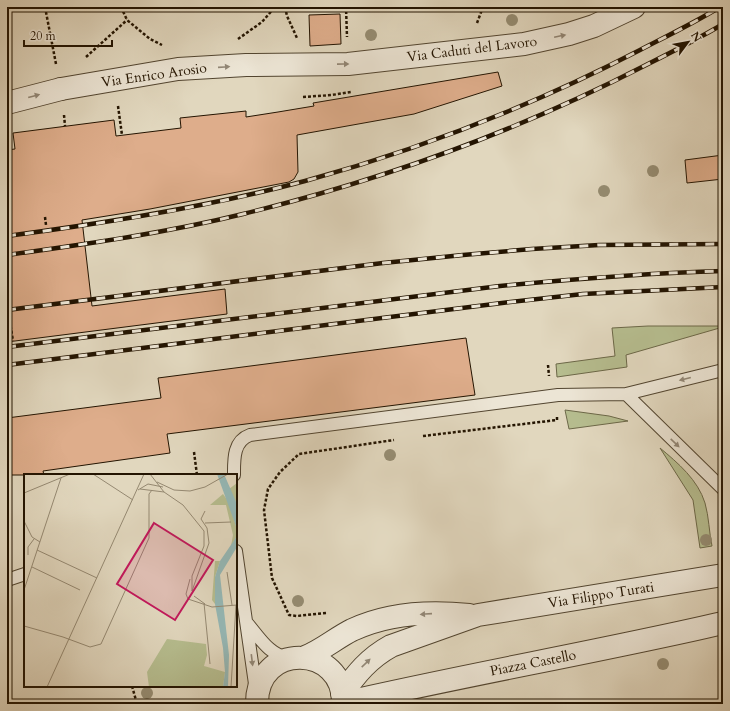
<svg xmlns="http://www.w3.org/2000/svg" width="730" height="711" viewBox="0 0 730 711" font-family="Cardo,serif">
	<style>
		.green { fill: #b6bd8f; stroke: #6c6848 }
		.building { fill: #dead8b; stroke: #231401 }
		.lines { fill: none; stroke-linecap: round; stroke-linejoin: round }
		.service-casing { stroke: #524530; stroke-width: 14 }
		.minor-casing { stroke: #524530; stroke-width: 24 }
		.tertiary-casing { stroke: #524530; stroke-width: 24 }
		.path { stroke: #231401; stroke-width: 2.5; stroke-dasharray: 3 2; stroke-linecap: butt }
		.service { stroke: #ece5d5; stroke-width: 12 }
		.minor { stroke: #ece5d5; stroke-width: 22 }
		.tertiary { stroke: #ece5d5; stroke-width: 22 }
		.rail-casing { stroke: #231401; stroke-width: 4.5 }
		.rail { stroke: #ece5d5; stroke-width: 3; stroke-dasharray: 9; stroke-linecap: butt }
		.tree { fill: #958c72 }
		.oneway { fill: #928776 }
		.labels { text-anchor: middle; dominant-baseline: central; stroke-width: 3.5; stroke-linejoin: round; paint-order: stroke }
		.street-label { font-size: 14px; fill: #231401; stroke: #ece5d5 }
		.inset-road { fill: none; stroke: #958972; stroke-width: 1 }
		.view { fill: #c2185b; fill-opacity: 0.15; stroke: #c2185b; stroke-width: 2 }
		.inset-edge { fill: none; stroke: #231401; stroke-width: 2 }
	</style>
	<rect width="100%" height="100%" fill="#e1d7be"/>
	<filter id="stains"><feTurbulence type="fractalNoise" baseFrequency=".005" numOctaves="4"/><feColorMatrix values="0 0 0 0 .2 0 0 0 0 .09 0 0 0 0 .02 0 0 0 .5 -.17"/></filter>
	<radialGradient id="worn" r=".72"><stop offset=".6" stop-color="#630" stop-opacity="0"/><stop offset="1" stop-color="#630" stop-opacity=".3"/></radialGradient>
	<path class="green" d="M648 326H723V327L626 355 627 367 557 377 556 364 615 356 612 328Z
		M565 410 609 416 628 421 569 429Z
		M660 448C678 463 698 480 705 503 709 517 709 532 712 546L700 548 693 500Z"/>
	<path class="building" d="M340 14 341 44 310 46 309 15Z
		M498 72 502 86 414 114 297 135 298 172 294 179 289 182 150 209 82 220 92 306 225 289 227 314 7 342V150L15 149 13 133 114 120 116 136 181 128 180 118 246 111V117L278 112 314 106 313 103Z
		M723 155V179L687 183 685 160Z
		M466 338 475 395 167 434 170 453 43 471 44 475H7V418L161 398 158 378Z"/>
	<g class="lines">
		<g class="service-casing">
			<path id="service" d="M723 370 626 394 723 489
				M234 475C234 460 233 441 250 435L558 395 626 394
				M236 551 256 691
				M7 580 25 574
				M247 623C259 637 270 656 289 658"/>
		</g>
		<g class="minor-casing">
			<path id="minor" d="M7 103 61 89
				M343 703C469 674 597 652 723 623"/>
		</g>
		<g class="tertiary-casing">
			<path id="tertiary" d="M61 89 178 69 246 65 348 64 524 44 569 34 594 26 634 7
				M305 657C321 651 336 638 352 630 388 613 431 611 469 615
				M342 694C356 674 369 658 391 646L478 615 723 575
				M257 704C256 641 345 644 343 704"/>
		</g>
		<path class="path" d="M45 7 56 64
			M121 7 127 20 150 39 162 45
			M285 7 287 16 297 38
			M305 9 346 7 347 37
			M477 23 483 7
			M238 39 262 22 275 7
			M86 57 127 20
			M303 97 332 95 351 92
			M118 106 122 135
			M64 115 65 126
			M45 217 46 225
			M9 316 13 341
			M548 365 549 376
			M423 436 557 420V416
			M194 452 197 475
			M326 613 297 616 289 615 272 578 264 510 268 489 280 472 299 454 394 440
			M132 686 137 704"/>
		<use href="#service" class="service"/>
		<use href="#minor" class="minor"/>
		<use href="#tertiary" class="tertiary"/>
		<g class="rail-casing">
			<path id="rail" d="M7 236C107 223 208 207 305 181 421 149 534 105 640 50 667 36 694 23 720 7
				M7 255C86 244 166 233 243 214 383 180 518 131 646 65 672 52 698 39 723 24
				M7 310 383 263 463 255 532 249 599 245 723 244
				M7 347 500 286C574 279 648 273 723 271
				M7 365 502 303 583 294 723 287"/>
		</g>
		<use href="#rail" class="rail"/>
	</g>
	<g class="tree">
		<circle cx="512" cy="20" r="6"/>
		<circle cx="371" cy="35" r="6"/>
		<circle cx="653" cy="171" r="6"/>
		<circle cx="604" cy="191" r="6"/>
		<circle cx="390" cy="455" r="6"/>
		<circle cx="706" cy="540" r="6"/>
		<circle cx="298" cy="601" r="6"/>
		<circle cx="663" cy="664" r="6"/>
		<circle cx="147" cy="693" r="6"/>
	</g>
	<defs><path id="oneway-solid" d="M-6-.8H1V-3.2L6.5 0L1 3.2V.8H-6Z"/></defs>
	<g class="oneway">
		<use href="#oneway-solid" transform="translate(560 36) rotate(-12)"/>
		<use href="#oneway-solid" transform="translate(343 64) rotate(-1)"/>
		<use href="#oneway-solid" transform="translate(224 67) rotate(-4)"/>
		<use href="#oneway-solid" transform="translate(34 96) rotate(-15)"/>
		<use href="#oneway-solid" transform="translate(685 379) rotate(166)"/>
		<use href="#oneway-solid" transform="translate(675 443) rotate(44)"/>
		<use href="#oneway-solid" transform="translate(426 614) rotate(176)"/>
		<use href="#oneway-solid" transform="translate(252 660) rotate(83)"/>
		<use href="#oneway-solid" transform="translate(366 663) rotate(-44)"/>
	</g>
	<g class="labels">
		<g class="street-label">
			<text transform="translate(472 49) rotate(-7)">Via Caduti del Lavoro</text>
			<text transform="translate(154 75) rotate(-8)">Via Enrico Arosio</text>
			<text transform="translate(601 595) rotate(-9)">Via Filippo Turati</text>
			<text transform="translate(533 663) rotate(-11)">Piazza Castello</text>
		</g>
	</g>
	<g transform="translate(24 474)">
		<rect width="213" height="213" fill="#e1d7be"/>
		<path d="M213 9V30L205 15ZM199 20 204 27 213 55V62L207 72 209 61 202 31H186ZM191 87H196L191 103V130L188 126ZM143 165 182 170 183 181 180 192 201 198 199 213H125L123 198Z" fill="#b6bd8f"/>
		<path d="M193 0H200L213 30V55ZM213 62V73L196 101 205 181 204 213H199L201 198 199 174 191 130V103L196 87Z" fill="#95b8b6"/>
		<path class="inset-road" d="M69 0 109 26M126 0 140 18 159 31 180 57V72L168 102V117M133 8 150 16 166 17 181 13 204 0M116 15 140 18M114 16 124 10 139 13M0 19 46 0M0 47 8 63 16 68M181 49 207 48M13 76 73 104M4 81V73L10 65M8 93 56 116M203 98 208 131M166 105 162 120 164 125 188 133 213 131M0 116 37 4M168 117 185 69 183 54 177 45 181 37M170 122 181 130M180 129 186 190M0 152 39 163 66 173 77 170 125 64V20L128 16M23 213 120 0M207 213 212 131"/>
		<path class="view" d="M130 49 189 86 151 146 93 110Z"/>
		<rect width="213" height="213" class="inset-edge"/>
	</g>
	<rect width="730" height="711" fill="none" stroke="#e1d7be" stroke-width="24"/>
	<rect x="8" y="8" width="714" height="695" fill="none" stroke="#231401" stroke-width="2"/>
	<rect x="12" y="12" width="706" height="687" fill="none" stroke="#231401"/>
	<g transform="translate(688 42) rotate(58)" stroke="#ece5d5" stroke-width="3" paint-order="stroke">
	<path d="M0-3L7 15L0 10L-7 15Z" fill="#231401"/>
	<text y="-6" font-size="11" font-weight="bold" text-anchor="middle" fill="#231401">N</text>
	</g>
	<path d="M24 40v6h88v-6" fill="none" stroke="#231401" stroke-width="2"/>
	<text x="30" y="40" font-size="12" fill="#231401" stroke="#ece5d5" stroke-width="3" paint-order="stroke">20 m</text>
	<rect width="100%" height="100%" filter="url(#stains)"/>
	<rect width="100%" height="100%" fill="url(#worn)"/>
</svg>
